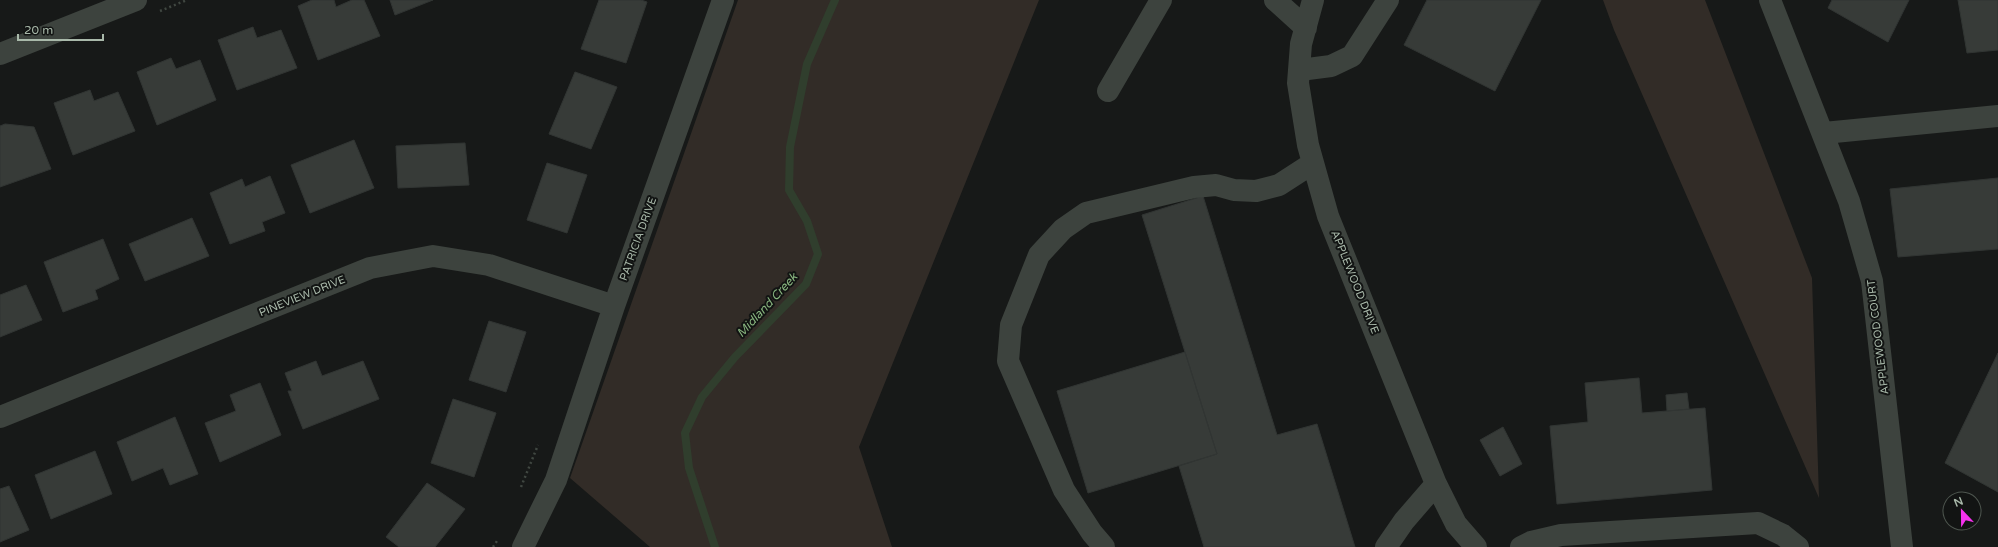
<svg xmlns="http://www.w3.org/2000/svg" width="1998" height="547" viewBox="0 0 1998 547" font-family="'Varela Round',sans-serif">
	<style>
		.green { fill: #322c27 }
		.lines { fill: none; stroke-linecap: round; stroke-linejoin: round }
		.stream { stroke: #303e2d; stroke-width: 8 }
		.building { fill: #373b38; stroke: #313533 }
		.path { stroke: #404741; stroke-width: 2.5; stroke-dasharray: 2 3; stroke-linecap: butt }
		.minor { stroke: #3d433e; stroke-width: 22 }
		.labels { text-anchor: middle; dominant-baseline: central; stroke-width: 4; stroke-linejoin: round; paint-order: stroke }
		.street-label { font-size: 11px; fill: #a9b9aa; stroke: #121413 }
		.water-label { font-size: 12px; font-style: italic; fill: #88b57f; stroke: #121413 }
	</style>
	<rect width="100%" height="100%" fill="#171918"/>
	<path class="green" d="M738 0H1039L859 447 892 547H650L570 478Z
		M1603 0H1705L1812 278 1819 498 1614 30Z"/>
	<g class="lines">
		<path class="stream" d="M715 547 689 468 685 433 702 397 735 357 806 284 818 254 807 221 789 190 790 147 807 64 835 0"/>
	</g>
	<path class="building" d="M312 0H334L336 7 352 0H364L380 36 318 60 298 6Z
		M390 0H433L395 15Z
		M599 0H641L647 2 626 63 581 49Z
		M1427 0H1541L1495 91 1404 45Z
		M1832 0H1909L1888 42 1828 8Z
		M1958 0H1998V50L1967 53Z
		M253 27 257 38 281 30 297 68 237 90 218 40Z
		M171 58 176 69 200 60 216 100 157 125 137 72Z
		M575 72 617 87 591 149 549 134Z
		M90 90 94 101 118 92 135 131 73 155 54 103Z
		M5 124 34 127 51 169 0 187V126Z
		M354 140 374 188 310 213 291 165Z
		M465 143 469 185 398 188 396 146Z
		M547 163 587 175 567 233 527 220Z
		M270 176 285 213 262 222 265 231 230 244 210 193 242 179 245 187Z
		M1998 178V249L1898 257 1890 189Z
		M1203 196 1277 435 1317 424 1355 547H1204L1179 466 1217 454 1142 215Z
		M192 218 209 256 145 281 129 244Z
		M103 239 119 279 95 290 98 299 63 312 44 262Z
		M26 285 42 320 0 337V295Z
		M489 321 526 332 506 392 469 380Z
		M1185 352 1217 454 1088 493 1057 391Z
		M1998 353V492L1945 463Z
		M316 361 322 376 363 361 379 399 303 429 288 391H292L285 373Z
		M1639 378 1642 413 1705 408 1712 490 1557 504 1550 426 1588 422 1585 383Z
		M260 383 281 435 220 462 205 423 236 411 230 395Z
		M1687 393 1689 409 1667 411 1666 395Z
		M453 399 496 413 474 477 431 463Z
		M175 417 198 474 170 485 163 468 132 481 117 442Z
		M1503 427 1522 464 1500 476 1480 440Z
		M95 451 112 494 51 519 35 475Z
		M427 483 465 509 435 547H399L386 537Z
		M9 486 29 530 0 542V489Z"/>
	<g class="lines">
		<path class="path" d="M160 11 187 0
			M521 487 538 445
			M493 547 497 541"/>
		<path class="minor" d="M1275 0 1306 28
			M1313 0 1301 44 1298 83 1308 145 1328 216 1436 484 1456 524 1476 547
			M1770 0 1849 201 1872 281 1902 547
			M0 54 136 0
			M1300 70 1331 66 1352 56 1388 0
			M1108 91 1161 0
			M1824 133 1998 116
			M0 417 370 268 433 256 489 265 614 306
			M523 547 556 480 614 306 723 0
			M1104 547 1092 533 1064 490 1008 361 1011 325 1039 255 1063 229 1086 213 1194 187 1216 185 1234 190 1256 191 1279 185 1313 163
			M1386 547 1404 521 1436 484
			M1521 547 1531 542 1561 535 1758 523 1783 535 1798 547"/>
	</g>
	<g class="labels">
		<g class="street-label">
			<text transform="translate(638 239) rotate(-70)">PATRICIA DRIVE</text>
			<text transform="translate(1355 282) rotate(68)">APPLEWOOD DRIVE</text>
			<text transform="translate(302 296) rotate(-22)">PINEVIEW DRIVE</text>
			<text transform="translate(1878 337) rotate(-97)">APPLEWOOD COURT</text>
		</g>
		<g class="water-label">
			<text transform="translate(767 305) rotate(-47)">Midland Creek</text>
		</g>
	</g>
	<g transform="translate(1962 511) rotate(338)"><circle r="19" fill="#121413" stroke="#4e564f"/>
	<path d="M0-3L7 15L0 10L-7 15Z" fill="#f732ee"/>
	<text y="-6" font-size="11" font-weight="bold" text-anchor="middle" fill="#a9b9aa">N</text>
	</g>
	<path d="M18 34v6h85v-6" fill="none" stroke="#a9b9aa" stroke-width="2"/>
	<text x="24" y="34" font-size="12" fill="#a9b9aa" stroke="#121413" stroke-width="3" paint-order="stroke">20 m</text>
</svg>
